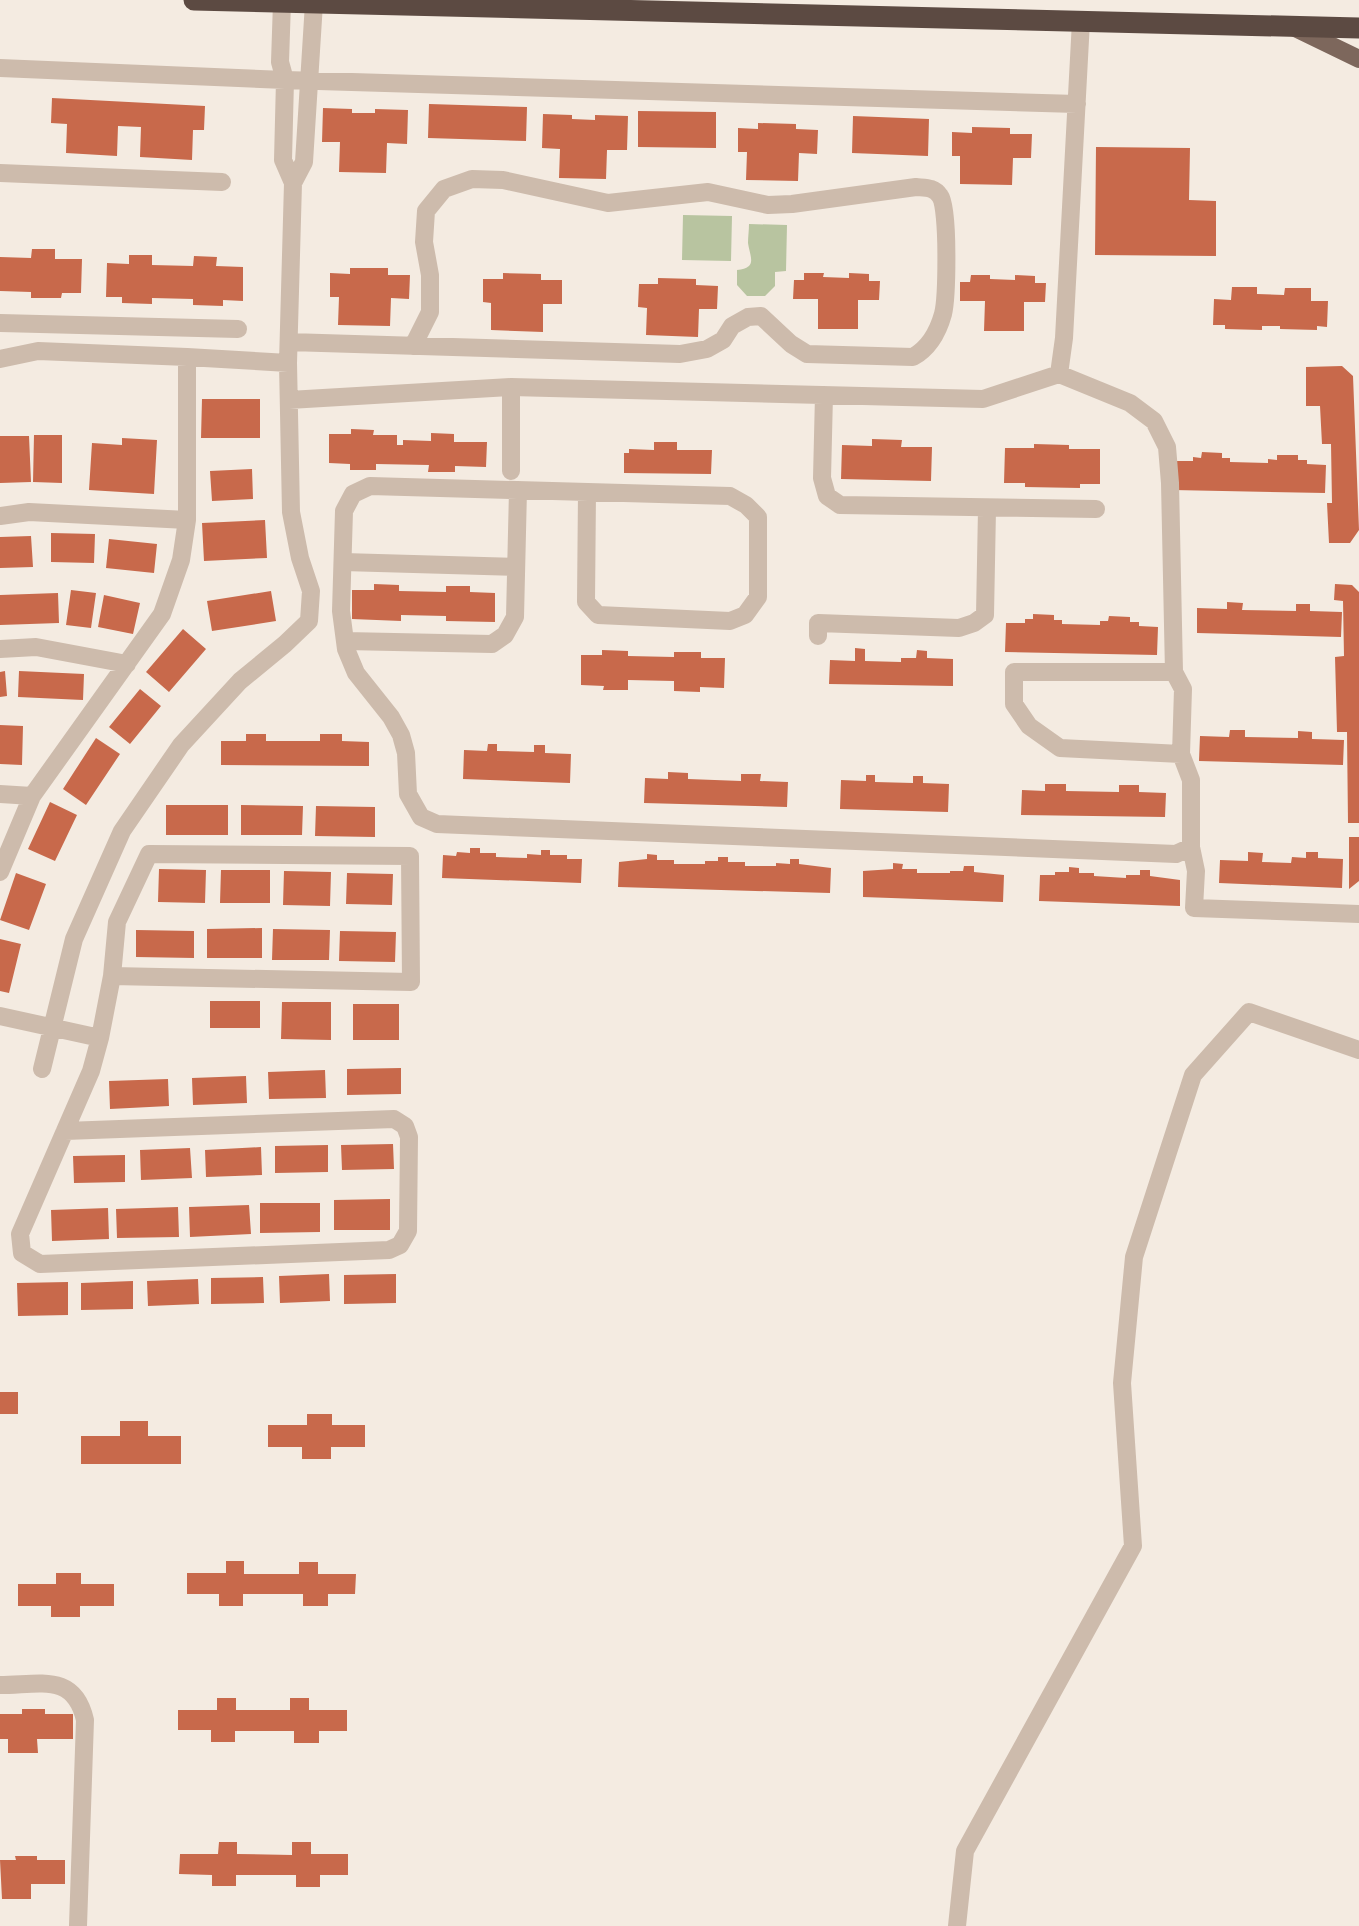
<svg xmlns="http://www.w3.org/2000/svg" width="1359" height="1926" viewBox="0 0 1359 1926" font-family="Commissioner,sans-serif">
	<style>
		.green { fill: #b8c4a0 }
		.building { fill: #c8694b }
		.lines { fill: none; stroke-linecap: round; stroke-linejoin: round }
		.minor { stroke: #cdbbac; stroke-width: 18 }
		.major { stroke: #7d675c; stroke-width: 18 }
		.highway { stroke: #5c4a42; stroke-width: 21 }
	</style>
	<rect width="100%" height="100%" fill="#f4ebe1"/>
	<path class="green" d="M683 215 732 216 731 261 682 260Z
		M749 224 787 225 786 271 775 272V286L765 296H747L737 285V270C758 268 750 257 748 243 748 237 749 230 749 224Z"/>
	<path class="building" d="M52 98 205 106 204 130H193L192 160 140 157 141 127 118 126 117 156 66 153 67 124 51 123Z
		M429 104 527 107 526 141 428 138Z
		M323 108 352 109V113H375V109L408 110 407 144 387 143 386 173 339 172 340 142H322Z
		M638 111 716 112V148L638 147Z
		M543 114 572 115V119L595 120V115L628 116 627 150H607L606 179 559 178 560 149 542 148Z
		M853 116 929 119 928 156 852 153Z
		M758 123 796 124V129L818 130 817 154 799 153 798 181 746 180 747 152H738V128L758 129Z
		M972 127 1010 128V134H1032L1031 158H1013L1012 185 960 184V156H952V132L972 133Z
		M1096 147 1190 148 1189 200 1216 201V256L1095 255Z
		M32 249H55V259H82L81 293H62L61 298H31V292L0 291V257L31 258Z
		M129 255H152V265L193 266 194 256 217 257 216 266 243 267V301L223 300V306L193 305V299L152 298V304L122 303V297H106L107 263 129 264Z
		M350 268H388V275H410L409 299 391 298 390 326 338 325 339 297H330V273L350 274Z
		M503 273 541 274V280H562V304H543V332L491 330V303L483 302V279H503Z
		M804 273H824L823 277 849 278V273L869 274V281H880L879 300H858V329H818V299H793L794 280H804Z
		M971 275H990V279L1015 280V275L1035 276V283H1046L1045 302H1024V331H984L985 301H960V282H970Z
		M658 278 696 279V285L718 286 717 309H699L698 337 646 335 647 308 638 307 639 284H658Z
		M1232 287H1257V294L1284 295 1285 288H1311V301H1328L1327 327 1317 326V330L1280 329V326H1262V330L1225 329V325H1213L1214 299 1231 300Z
		M1342 366 1353 376 1359 530 1350 543H1329L1327 503H1332L1331 444H1322L1320 406H1306V367Z
		M202 399H260V438H201Z
		M351 429 374 430 373 435H397V445H403V440L431 441V433L454 434V442H487L486 467 455 466V472H428L429 465 376 464V470H350V464L329 463V434H351Z
		M34 435H62V483L33 482Z
		M0 436H29L31 482 0 483Z
		M122 438 157 440 154 494 89 490 92 443 122 445Z
		M872 439 902 440 901 447H932L931 481 841 479 842 445 872 446Z
		M654 442H677V450H712L711 474 624 473V453H629V449L654 450Z
		M1034 444 1069 445V449H1100V484H1080V488L1025 487V483H1004L1005 448H1034Z
		M1202 452 1222 453V458H1230V462L1268 463V459L1277 460V455H1298V460H1307V464L1326 465 1325 493 1173 490 1174 461H1193V457L1201 458Z
		M252 469 253 499 212 501 210 471Z
		M265 520 267 558 204 561 202 523Z
		M51 533 95 534 94 563 51 562Z
		M31 536 33 567 0 568V537Z
		M109 539 157 544 154 573 106 568Z
		M374 584 399 585V591L446 592V586H470V592L495 593V622L446 621V616L401 615V621L352 619V590H374Z
		M1335 584 1352 585 1359 592V823H1348L1347 732H1337L1335 657 1344 656 1343 601 1334 600Z
		M71 590 96 593 91 628 66 625Z
		M271 591 276 621 212 631 207 601Z
		M58 593 59 623 0 625V595Z
		M104 595 140 603 133 634 98 627Z
		M1227 602 1243 603 1242 610 1296 611V604H1310V611L1342 612 1341 637 1197 633V608L1227 609Z
		M1033 614 1054 615V620H1062V624L1100 625V621H1108L1109 616 1130 617V622H1139V626L1158 627 1157 655 1005 652 1006 623H1025V619H1033Z
		M183 629 206 649 169 692 146 672Z
		M855 648 865 649V661L901 662V658H916L917 650 927 651V658L953 659V686L829 684 830 660 855 661Z
		M602 650 628 651V656L674 657V652H701V658H725L724 688 700 687V692L674 691V681L628 680V690H603L604 686 581 685V655H602Z
		M5 671 7 696 0 697V672Z
		M19 671 84 674 83 700 18 697Z
		M140 689 161 706 130 744 109 727Z
		M0 725 23 726 22 765 0 764Z
		M1230 730H1245V737L1298 738V731L1312 732V739L1344 740 1343 765 1199 761 1200 736 1229 737Z
		M246 734H266V741H320V734H342V741L369 742V766L221 765V741H246Z
		M96 738 120 754 86 805 63 789Z
		M488 744H497V751L534 752V745H545V753L571 754 570 783 463 779 464 750 487 751Z
		M668 772 688 773V779L741 781V774H761L760 781 788 782 787 807 644 803 645 778 668 779Z
		M866 775H875V782L913 783V776H923V783L949 784 948 812 840 809 841 780 866 781Z
		M1045 784H1066V791L1119 792V785H1139V792L1166 793 1165 817 1021 815 1022 790 1045 791Z
		M50 802 77 815 55 861 28 849Z
		M166 805H228V835H166Z
		M241 805 303 806 302 835H241Z
		M316 806 375 807V837L315 836Z
		M1349 837H1359V881L1349 889Z
		M470 848H480V853H496V857L527 858V854L541 855V850H550V855H567V859H582L581 883 442 878 443 855 456 856 457 852 470 853Z
		M1248 852 1263 853 1262 862 1291 863 1292 857 1306 858V852H1318V858L1343 859 1342 888 1219 883 1220 860 1248 861Z
		M647 854 657 855V860H674V864H705V861H718V857H728V862H745V866H776V863L790 864V859H799V864L831 868 830 893 618 887 619 862 647 859Z
		M893 863 903 864 902 869H917V873H950V871H963L964 866H974V872L1004 875 1003 902 863 897V871L893 869Z
		M1069 867 1079 868V873H1094V876L1126 878V875H1140V870H1150V876L1180 880V906L1039 901 1040 875H1055V872H1069Z
		M159 869 206 870 205 903 158 902Z
		M221 870H270V903H220Z
		M284 871 331 872 330 906 283 905Z
		M16 873 46 884 29 930 0 920Z
		M347 873 393 874 392 905 346 904Z
		M262 928V958H207V929Z
		M273 929 330 930 329 960H272Z
		M136 930 194 931V958L136 957Z
		M340 931 396 932 395 962 339 961Z
		M0 939 21 944 9 993 0 991Z
		M210 1001H260V1028H210Z
		M282 1002H331V1040L281 1039Z
		M353 1004H399V1040H353Z
		M401 1068V1094L347 1095V1069Z
		M325 1070 326 1098 269 1099 268 1072Z
		M246 1076 247 1103 193 1105 192 1078Z
		M168 1079 169 1106 110 1109 109 1081Z
		M393 1144 394 1169 342 1170 341 1145Z
		M328 1145V1172L275 1173V1146Z
		M261 1147 262 1175 206 1177 205 1150Z
		M190 1148 192 1178 141 1180 140 1150Z
		M125 1155V1182L74 1183 73 1156Z
		M390 1199V1230H334V1200Z
		M260 1203H320V1232L260 1233Z
		M249 1205 251 1234 190 1237 189 1207Z
		M178 1207 179 1237 117 1238 116 1209Z
		M108 1208 109 1239 52 1241 51 1210Z
		M329 1274 330 1301 280 1303 279 1276Z
		M396 1274V1303L344 1304V1275Z
		M263 1277 264 1303 211 1304V1278Z
		M198 1279 199 1304 148 1306 147 1281Z
		M133 1281V1309L81 1310V1283Z
		M68 1282V1315L18 1316 17 1283Z
		M0 1392H18V1414H0Z
		M307 1414H332V1425H365V1447H331V1459H302V1447H268V1425H307Z
		M120 1421H148V1436H181V1464H81V1436H120Z
		M226 1561H244V1574H299V1562H318V1574H356L355 1594H328V1606H303V1594H243V1606H219V1594H187V1573H226Z
		M56 1573H81V1584H114V1606H80V1617H51V1606H18V1584H56Z
		M217 1698H236V1710H290V1698H309V1710H347V1731H319V1743H294V1731H235V1742H211V1730H178V1710H217Z
		M22 1709H45V1714H73V1739H37L38 1753H8V1739H0V1714H22Z
		M219 1842H237V1854L292 1855V1842H311V1854H348V1875H320V1887H296V1875H236V1886H212V1875L179 1874 180 1854H218Z
		M15 1856H37V1860H65V1884H31V1899H2L0 1860H16Z"/>
	<g class="lines">
		<path class="minor" d="M282 2 280 62 285 80 283 160 293 183 304 162 314 3
			M0 68 285 80 1077 104
			M0 173 222 182
			M0 323 238 329
			M289 342 680 354 707 349 723 340 732 326 748 317 761 316 791 344 807 354 913 357C929 348 938 332 943 314 947 298 949 208 940 196 934 187 926 188 916 187L792 204 768 205 708 192 608 203 503 180 472 179 444 189 426 211 424 242 430 275V312L413 346
			M187 357 288 363
			M0 359 38 351 187 357V520L181 560 162 614 32 796 0 872
			M511 387V471
			M824 395 822 478 827 496 840 505 1096 509
			M289 400 511 387 983 399 1059 374 1064 338 1081 21
			M587 492 586 602 598 615 730 621 745 615 758 597V517L746 505 730 496 370 486 353 494 344 511 341 611 346 649 356 673 391 717 401 735 406 753 408 794 421 817 437 824 1176 854 1191 847V780L1181 754 1183 689 1174 672 1170 483 1167 447 1154 421 1130 403 1059 374
			M0 516 29 512 187 520
			M343 562 516 567
			M818 636V623L959 628 974 623 985 615 987 509
			M345 641 492 644 505 635 515 617 518 490
			M0 649 36 647 127 664
			M1174 672H1014V704L1029 726 1060 748 1181 754
			M0 794 32 796
			M1191 847 1196 871 1194 908 1359 914
			M0 1016 100 1038 112 976 117 922 149 854 410 856 411 982 112 976
			M42 1069 74 939 122 831 181 745 240 681 285 644 309 621 311 591 300 558 291 512 288 363 293 183
			M65 1131 394 1119 405 1126 409 1137 408 1231 400 1245 389 1250 40 1264 22 1253 20 1234 91 1071 100 1038
			M0 1685C39 1685 74 1672 85 1720L78 1926
			M957 1926 965 1851 1133 1546 1122 1383 1134 1257 1193 1075 1249 1012 1359 1050"/>
		<path class="major" d="M1293 27 1359 59"/>
		<path class="highway" d="M194 0 1359 28"/>
	</g>
</svg>
